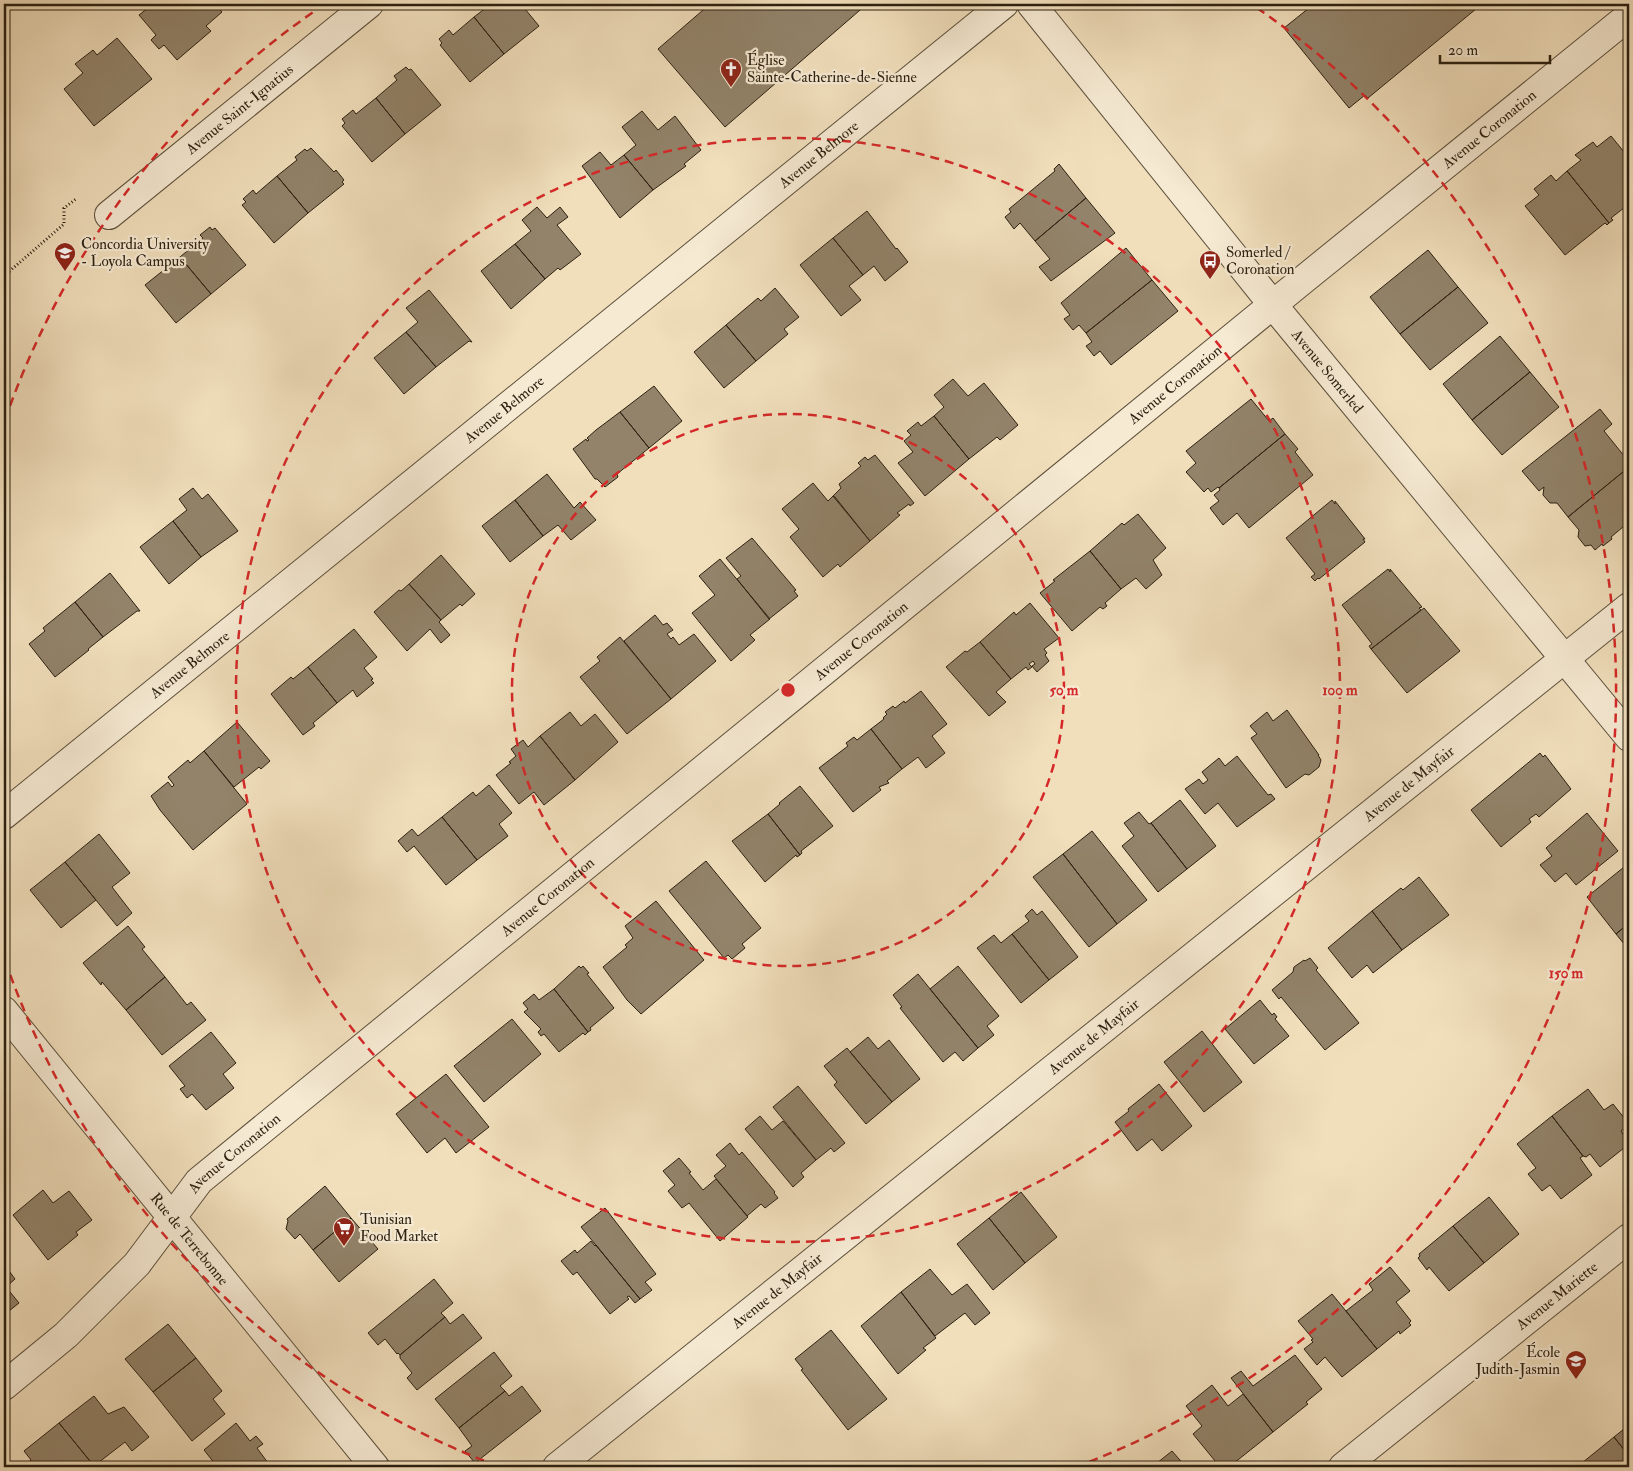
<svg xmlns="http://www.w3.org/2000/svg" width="1633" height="1471" viewBox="0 0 1633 1471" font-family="'IM FELL Double Pica',serif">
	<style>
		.building { fill: #92836a; stroke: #2c2011 }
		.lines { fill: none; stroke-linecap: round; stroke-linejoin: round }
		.minor-casing { stroke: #5d503c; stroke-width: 30 }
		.path { stroke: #2c2011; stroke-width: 3; stroke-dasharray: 1 2.5; stroke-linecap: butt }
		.minor { stroke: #f6ead3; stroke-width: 28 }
		.ring { fill: none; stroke: #d62828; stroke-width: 2.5; stroke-dasharray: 9 6 }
		.labels { text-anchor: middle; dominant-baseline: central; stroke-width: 4.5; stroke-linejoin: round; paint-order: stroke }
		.poi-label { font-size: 15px; fill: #2c2011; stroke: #f6ead3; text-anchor: start }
		.street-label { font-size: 15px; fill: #2c2011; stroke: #f6ead3 }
		.centre { fill: #d62828; stroke: #f6ead3; stroke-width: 2.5 }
		.ring-label { font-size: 15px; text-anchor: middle; font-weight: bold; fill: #d62828; stroke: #f6ead3; stroke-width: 4.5; stroke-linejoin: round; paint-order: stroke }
	</style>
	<rect width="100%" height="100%" fill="#f1dfbc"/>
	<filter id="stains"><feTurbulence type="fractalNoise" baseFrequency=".004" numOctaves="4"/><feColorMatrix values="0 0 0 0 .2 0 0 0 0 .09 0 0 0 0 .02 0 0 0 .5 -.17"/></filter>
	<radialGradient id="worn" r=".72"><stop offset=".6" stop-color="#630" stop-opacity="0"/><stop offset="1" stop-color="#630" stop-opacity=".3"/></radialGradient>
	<path class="building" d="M153 4H215L222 12 206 26 211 31 177 60 164 45 159 49 151 40 156 35 139 15Z
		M491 4H521L539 26 504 54 474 17Z
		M710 4H867L725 127 658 49Z
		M1314 4H1482L1368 98 1365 95 1349 108 1284 28Z
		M474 17 504 54 470 82 440 45 442 43 439 39 449 30 453 35Z
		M117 38 152 79 94 126 64 89 83 73 75 64 93 50 97 55Z
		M406 67 409 70 411 69 441 105 405 134 376 98 397 80 394 76Z
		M376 98 405 134 372 162 342 126 345 123 342 119 353 110 356 114Z
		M642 111 658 130 675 116 701 150 684 164 686 166 653 190 624 155 636 145 622 127Z
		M1611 136 1629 158V204L1611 218 1613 220 1609 223 1567 171 1581 160 1575 155 1593 142 1597 147Z
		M311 148 334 172 336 170 344 180 342 182 344 184 308 213 277 176 297 160 295 157 305 149 307 151Z
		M600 152 611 165 624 155 653 190 620 218 582 166Z
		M1059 164 1086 198 1035 241 1020 223 1014 229 1005 217 1011 212 1009 209 1055 171 1054 169Z
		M1567 171 1609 223 1607 225 1605 223 1565 255 1525 206 1539 195 1534 189 1551 175 1556 181Z
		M277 176 308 213 274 243 242 205 246 202 243 199 253 190 256 194Z
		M1086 198 1115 233 1051 281 1039 267 1050 259 1035 241Z
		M537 207 547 218 560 207 568 217 557 225 581 254 560 270 558 268 545 279 515 244 531 231 522 220Z
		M867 211 896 249 897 248 908 262 885 281 874 266 863 275 833 238Z
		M210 227 212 230 215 228 246 265 211 294 180 257 203 238 200 235Z
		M833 238 863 275 849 286 861 300 841 316 800 265Z
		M515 244 545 279 511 309 481 271Z
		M1126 248 1152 280 1086 333 1079 325 1073 330 1064 319 1070 315 1061 303Z
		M1428 250 1458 287 1400 334 1370 297Z
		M180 257 211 294 176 323 145 285Z
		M1152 280 1178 311 1111 365 1100 351 1094 356 1086 346 1092 342 1086 333Z
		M1458 287 1488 323 1430 370 1400 334Z
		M775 288 799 317 784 329 788 334 756 361 726 325 758 298 761 301Z
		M429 290 472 342 469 341 436 367 406 332 418 322 406 308Z
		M726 325 756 361 724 388 694 352Z
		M406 332 436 367 404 394 374 358Z
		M1500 336 1530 372 1472 420 1443 384Z
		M1530 372 1559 407 1502 455 1472 420Z
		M953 379 968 396 984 383 1018 425 1000 440 997 437 969 459 934 416 944 407 934 395Z
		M654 386 682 421 649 448 620 412Z
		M1251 399 1269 421 1273 418 1285 434 1219 488 1218 487 1211 492 1208 488 1204 492 1186 472 1196 463 1186 451Z
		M1600 409 1612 424 1604 431 1629 462V467L1568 517 1557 503H1550L1543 495 1544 487 1539 491 1522 471Z
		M620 412 649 448 617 474 618 477 605 487 597 479H595L573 449 586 439 587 441 589 440 587 438 596 430Z
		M934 416 969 459 925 496 898 463 913 452 904 441 911 435 907 431 918 422 921 426Z
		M1285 434 1298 449 1295 452 1313 475 1249 528 1237 513 1223 525 1210 508 1219 501 1214 495 1220 490 1219 488Z
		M875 455 914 503 910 506 909 504 897 513 900 515 870 541 833 496 841 488 839 484 861 466 858 463 865 457 868 460Z
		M1629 467V522L1611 537 1612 539 1603 546 1602 544 1595 550 1591 545 1585 546 1578 537 1579 530 1568 517Z
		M547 474 574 508 580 502 596 520 571 540 558 525 543 536 515 500Z
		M813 483 828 501 833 496 835 497 870 541 840 567 838 564 823 577 790 537 799 529 782 509Z
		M193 488 202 499 208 494 238 531 201 557 173 521 187 510 179 499Z
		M515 500 543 536 510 562 482 526Z
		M1332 500 1335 504V501L1365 539H1363L1365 542 1319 579 1318 578 1315 581 1311 577 1315 574 1286 538Z
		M1138 514 1166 548 1153 560 1162 575 1146 589 1136 578 1121 589 1090 551 1122 523 1124 525Z
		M173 521 201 557 169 584 140 547Z
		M752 538 796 590 794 591 798 596 769 619 737 579 741 576 726 558Z
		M1090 551 1121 589 1105 603 1107 606 1103 609 1100 607 1072 631 1040 593 1055 581 1053 580Z
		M441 555 475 594 462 606 460 604 441 620 409 584Z
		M720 559 770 619 750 635 755 640 731 661 692 613 715 595 699 576Z
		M1388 569 1390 572V569L1422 607 1419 608 1421 610 1371 649 1369 646 1372 644 1342 605Z
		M110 573 140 611H137L103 637 75 602Z
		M409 584 441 620 439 622 450 635 441 643 430 629 407 651 374 612 399 590 401 591Z
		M75 602 103 637 88 649 89 650 55 677 29 644 45 631 43 628Z
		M1030 603 1059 638 1044 649 1047 653 1045 655 1049 661 1037 672 1032 666 1035 664 1033 661 1029 664 1032 667 1028 670 1026 667 1011 679 980 642 1014 612 1016 615Z
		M1424 608 1460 651 1407 693 1371 649Z
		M655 615 663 625 667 623 673 630 667 634 671 639 673 637 679 645 694 634 716 661 671 699 624 641Z
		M354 629 377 657 364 668 373 679 371 680 374 683 357 697 353 690 337 703 308 667Z
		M620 637 671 699 627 734 580 677 600 661 597 657Z
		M980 642 1011 679 996 692 1006 702 989 716 946 667 965 651 967 652Z
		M308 667 337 703 313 723 315 726 303 735 271 694 291 677 293 679Z
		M921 691 947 724 932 736 945 753 926 768 918 757 902 769 871 729 884 719 883 718 887 714 885 712 893 706 895 708 904 701 905 703Z
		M1287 710 1319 755H1318L1321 760 1319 767 1309 775 1305 774 1286 788 1251 738 1257 734 1250 726 1267 712 1273 721Z
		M570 712 581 726 595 714 618 742 575 780 540 736Z
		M237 722 270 761 261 769 259 767 234 787 204 751Z
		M871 729 902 769 887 781 889 783 879 787 881 790 853 812 819 768 848 746 846 743 854 737 857 740Z
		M540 736 575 780 544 805 534 792 519 804 496 775 511 763 509 762 516 756 511 749 523 740 528 747Z
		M204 751 247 804 193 850 160 810 151 796 168 782 172 787 174 785 168 777 188 760 190 763Z
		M1540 753 1543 757 1545 755 1571 789 1539 817 1536 814 1529 819 1531 822 1501 847 1471 810Z
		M1237 756 1268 795 1271 794 1275 799 1237 827 1218 803 1205 814 1185 789 1199 779 1203 784 1208 780 1202 772 1219 758 1225 766Z
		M489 785 512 813 499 824 508 836 477 860 442 817 473 792 476 796Z
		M800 786 833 826 801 851 802 853 800 855 768 814 780 804 779 803Z
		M1180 800 1216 846 1187 869 1151 823Z
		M1139 812 1149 824 1151 823 1187 869 1158 892 1122 846 1134 836 1124 823Z
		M1587 813 1618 851 1576 885 1566 873 1555 882 1540 865 1552 856 1546 848Z
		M768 814 800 855 797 857 796 855 765 882 732 841Z
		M442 817 477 860 446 885 414 846 407 852 398 841 412 829 418 836Z
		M1092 831 1147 900 1117 924 1063 854Z
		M99 834 130 873 112 887 132 913 117 926 65 862Z
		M1063 854 1117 924 1089 947 1033 877Z
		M706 861 761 928 742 944 745 948 732 959 728 955 724 958 669 891Z
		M65 862 96 900 61 928 30 890Z
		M1629 863V923L1616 934 1587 897Z
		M1419 877 1449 915 1402 950 1372 911 1401 888 1403 890Z
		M656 901 704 960 641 1014 627 1000 603 967 627 947 625 945 633 938 625 926Z
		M1032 909 1037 915 1042 911 1078 957 1049 980 1012 934 1029 921 1025 916Z
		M1372 911 1402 950 1373 973 1367 965 1352 978 1328 948Z
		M1629 923V950L1616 934Z
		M128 926 145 947 142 949 165 977 126 1010 102 982 101 985 83 963Z
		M1012 934 1049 980 1021 1003 977 948 994 935 1001 943Z
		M1310 958 1318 968 1316 970 1359 1023 1325 1050 1281 997 1279 999 1272 990 1293 972 1294 967 1304 960 1305 961Z
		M579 966 581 968 583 966 589 973 587 974 614 1008 590 1028 591 1030 588 1032 554 989Z
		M958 966 999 1016 987 1026 994 1035 978 1048 930 989Z
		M918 974 978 1048 963 1061 955 1052 943 1062 900 1008 902 1007 893 995Z
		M165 977 187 1005 191 1002 206 1020 162 1055 126 1010Z
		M554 989 588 1032 585 1035 583 1033 559 1052 544 1034 541 1036 538 1032 541 1029 524 1012 528 1009 523 1003 534 994 539 1000Z
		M1260 1000 1272 1015 1274 1013 1277 1017 1275 1019 1289 1036 1254 1064 1225 1029Z
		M512 1019 541 1054 484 1102 454 1066Z
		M1202 1031 1242 1082 1204 1112 1164 1062Z
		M211 1032 236 1063 223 1074 234 1088 206 1110 192 1094 187 1098 180 1089 185 1086 169 1066Z
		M868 1037 878 1049 889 1040 920 1079 892 1102 850 1052Z
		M847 1048 892 1102 866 1124 834 1085 837 1082 824 1066Z
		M446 1074 489 1127 456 1153 445 1138 427 1153 396 1114Z
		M1159 1084 1192 1126 1162 1151 1152 1139 1137 1151 1115 1122 1129 1111 1128 1109Z
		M798 1086 845 1143 834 1152 831 1148 816 1160 773 1107Z
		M1588 1089 1604 1110 1613 1104 1629 1124 1621 1131 1629 1144 1600 1167 1590 1154 1586 1157 1583 1156 1552 1116Z
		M760 1116 772 1130 783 1121 816 1160 801 1173 804 1177 793 1187 745 1129Z
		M1552 1116 1583 1156 1580 1158 1592 1175 1561 1199 1550 1185 1542 1191 1528 1174 1536 1168 1517 1144Z
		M730 1143 739 1155 742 1152 775 1192 774 1193 778 1198 765 1208 761 1204 747 1216 714 1176 726 1166 716 1155Z
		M679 1158 691 1172 689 1173 703 1190 716 1179 748 1217 720 1241 689 1203 682 1208 668 1191 675 1185 663 1171Z
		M325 1186 351 1218 313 1250 300 1234 295 1239 286 1229 288 1221 287 1219Z
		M43 1190 53 1203 69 1191 92 1220 76 1232 78 1235 48 1260 13 1215Z
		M1021 1192 1057 1237 1025 1263 989 1218Z
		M1489 1197 1519 1234 1484 1263 1453 1226Z
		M605 1208 656 1274 645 1282 652 1290 640 1299 581 1227Z
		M351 1218 378 1249 339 1282 313 1250Z
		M989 1218 1025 1263 993 1290 957 1244Z
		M1453 1226 1484 1263 1449 1291 1429 1267 1427 1270 1418 1258 1420 1256 1419 1254Z
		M591 1241 595 1246 596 1245 640 1299 635 1303 629 1296 627 1297 629 1299 610 1314 577 1272 573 1275 561 1261 575 1250 577 1253Z
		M4 1264 15 1279 6 1287 19 1303 4 1315Z
		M1390 1267 1410 1291 1396 1302 1411 1321 1409 1323 1411 1325 1400 1334 1399 1331 1377 1349 1346 1311 1373 1290 1369 1284Z
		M930 1269 952 1295 967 1284 990 1313 975 1325 965 1313 935 1336 901 1292Z
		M434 1279 453 1303 441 1313 445 1317 400 1355 398 1353 397 1354 385 1339 378 1345 368 1333Z
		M901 1292 936 1338 923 1348 926 1350 898 1374 861 1326Z
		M1332 1294 1377 1349 1342 1377 1325 1357 1317 1365 1304 1349 1313 1342 1311 1340 1313 1339 1298 1321Z
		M463 1314 482 1338 417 1390 407 1378 412 1373 400 1358V1355L445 1317 450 1324Z
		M168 1324 196 1358 153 1392 125 1359Z
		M831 1330 887 1399 848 1430 801 1370 803 1369 795 1359Z
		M494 1352 512 1376 500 1386 505 1391 459 1428 435 1399Z
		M1295 1355 1322 1389 1306 1402 1308 1404 1273 1432 1231 1378 1241 1371 1253 1386Z
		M196 1358 222 1391 213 1399 225 1414 192 1441 153 1392Z
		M1212 1385 1228 1406 1243 1394 1273 1432 1229 1467H1220L1193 1434 1202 1426 1186 1406Z
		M522 1386 541 1411 475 1463 465 1451 472 1446 459 1428 505 1391 509 1396Z
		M94 1396 108 1414 124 1407 149 1437 132 1451 125 1442 94 1466 59 1423Z
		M59 1423 94 1466 22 1467 31 1460 24 1451Z
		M236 1423 250 1441 256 1436 263 1444 257 1448 271 1467H211L215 1464 204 1450Z
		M1629 1425V1456L1614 1437Z
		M1614 1437 1629 1456V1467H1577Z
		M1172 1451 1186 1467H1152Z"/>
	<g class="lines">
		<g class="minor-casing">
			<g id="minor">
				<path id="s1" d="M1031 4 1273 305 1629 737"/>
				<path id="s2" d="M109 215 369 4"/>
				<path id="s3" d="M4 815 1004 4"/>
				<path id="s4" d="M4 1011 375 1467"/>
				<path id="s5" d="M4 1386 66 1335 137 1264 199 1181 1303 280 1629 16"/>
				<path id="s6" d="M557 1467 1629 607"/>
				<path id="s7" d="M1343 1467 1629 1238"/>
			</g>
		</g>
		<path class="path" d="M4 276 64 224V208L76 199"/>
		<use href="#minor" class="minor"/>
	</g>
	<g class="ring">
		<circle cx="788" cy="690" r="276"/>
		<circle cx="788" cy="690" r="552"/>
		<path d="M498 1466A828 828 0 0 1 5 960M5 420A828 828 0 0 1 319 8M1257 8A828 828 0 0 1 1078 1466"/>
	</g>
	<defs>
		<g id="church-pin" transform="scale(1.125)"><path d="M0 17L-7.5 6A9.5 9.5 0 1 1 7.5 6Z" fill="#8f2418" stroke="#f6ead3"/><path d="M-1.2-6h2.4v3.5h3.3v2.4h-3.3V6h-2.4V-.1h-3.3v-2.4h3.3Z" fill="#fff"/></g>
		<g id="university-pin" transform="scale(1.125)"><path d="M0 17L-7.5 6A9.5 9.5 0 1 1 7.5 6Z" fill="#8f2418" stroke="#f6ead3"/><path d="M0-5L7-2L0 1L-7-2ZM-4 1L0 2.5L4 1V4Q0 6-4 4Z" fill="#fff"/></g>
		<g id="bus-pin" transform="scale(1.125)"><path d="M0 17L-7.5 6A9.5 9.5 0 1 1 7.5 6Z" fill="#8f2418" stroke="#f6ead3"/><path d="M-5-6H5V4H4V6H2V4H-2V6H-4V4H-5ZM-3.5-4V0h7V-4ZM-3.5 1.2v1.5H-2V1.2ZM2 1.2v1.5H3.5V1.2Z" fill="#fff"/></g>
		<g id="supermarket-pin" transform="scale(1.125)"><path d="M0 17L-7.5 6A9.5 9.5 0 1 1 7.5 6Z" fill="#8f2418" stroke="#f6ead3"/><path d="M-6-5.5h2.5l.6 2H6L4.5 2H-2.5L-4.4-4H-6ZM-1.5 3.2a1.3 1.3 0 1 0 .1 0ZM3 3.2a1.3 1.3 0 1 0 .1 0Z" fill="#fff"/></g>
		<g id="school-pin" transform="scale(1.125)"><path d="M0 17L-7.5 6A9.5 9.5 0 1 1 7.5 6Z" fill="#8f2418" stroke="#f6ead3"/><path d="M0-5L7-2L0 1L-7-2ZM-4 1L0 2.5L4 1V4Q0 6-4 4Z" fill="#fff"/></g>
	</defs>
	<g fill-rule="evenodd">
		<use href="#church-pin" x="731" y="69"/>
		<use href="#university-pin" x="65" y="253"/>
		<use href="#bus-pin" x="1210" y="261"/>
		<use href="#supermarket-pin" x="344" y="1228"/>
		<use href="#school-pin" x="1576" y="1361"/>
	</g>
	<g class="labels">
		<g class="poi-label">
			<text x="747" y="60">Église<tspan x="747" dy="17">Sainte-Catherine-de-Sienne</tspan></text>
			<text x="81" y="244">Concordia University<tspan x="81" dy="17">- Loyola Campus</tspan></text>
			<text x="1226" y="252">Somerled /<tspan x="1226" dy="17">Coronation</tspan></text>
			<text x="360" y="1219">Tunisian<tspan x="360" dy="17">Food Market</tspan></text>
			<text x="1560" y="1352" text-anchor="end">École<tspan x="1560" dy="17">Judith-Jasmin</tspan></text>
		</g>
		<g class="street-label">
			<text stroke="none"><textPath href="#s2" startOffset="168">Avenue Saint-Ignatius</textPath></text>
			<text stroke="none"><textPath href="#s5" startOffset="1949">Avenue Coronation</textPath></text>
			<text stroke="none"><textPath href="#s3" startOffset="1049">Avenue Belmore</textPath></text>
			<text stroke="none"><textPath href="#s1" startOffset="472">Avenue Somerled</textPath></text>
			<text stroke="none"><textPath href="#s5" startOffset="1544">Avenue Coronation</textPath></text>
			<text stroke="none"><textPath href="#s3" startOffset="644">Avenue Belmore</textPath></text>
			<text stroke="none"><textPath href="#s5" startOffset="1139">Avenue Coronation</textPath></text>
			<text stroke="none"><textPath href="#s3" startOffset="239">Avenue Belmore</textPath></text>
			<text stroke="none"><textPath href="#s6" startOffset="1092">Avenue de Mayfair</textPath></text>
			<text stroke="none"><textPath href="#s5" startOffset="734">Avenue Coronation</textPath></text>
			<text stroke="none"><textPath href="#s6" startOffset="688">Avenue de Mayfair</textPath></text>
			<text stroke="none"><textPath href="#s5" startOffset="329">Avenue Coronation</textPath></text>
			<text stroke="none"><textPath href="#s4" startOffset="294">Rue de Terrebonne</textPath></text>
			<text stroke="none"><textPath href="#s6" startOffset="282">Avenue de Mayfair</textPath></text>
			<text stroke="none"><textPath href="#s7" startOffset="274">Avenue Mariette</textPath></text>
		</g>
	</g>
	<circle cx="788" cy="690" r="8" class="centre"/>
	<g class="ring-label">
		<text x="1064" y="695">50 m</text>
		<text x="1340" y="695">100 m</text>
		<text x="1566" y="978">150 m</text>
	</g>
	<rect width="1633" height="1471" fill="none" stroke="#f1dfbc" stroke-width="20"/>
	<rect x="5" y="5" width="1623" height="1461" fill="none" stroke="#2c2011" stroke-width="2.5"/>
	<rect x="10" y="10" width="1613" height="1451" fill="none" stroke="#2c2011"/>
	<path d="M1440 55v8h110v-8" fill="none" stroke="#2c2011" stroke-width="2.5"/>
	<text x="1448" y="55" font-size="15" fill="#2c2011" stroke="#f6ead3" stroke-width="4" paint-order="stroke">20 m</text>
	<rect width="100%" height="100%" filter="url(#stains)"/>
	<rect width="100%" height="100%" fill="url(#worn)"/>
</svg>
